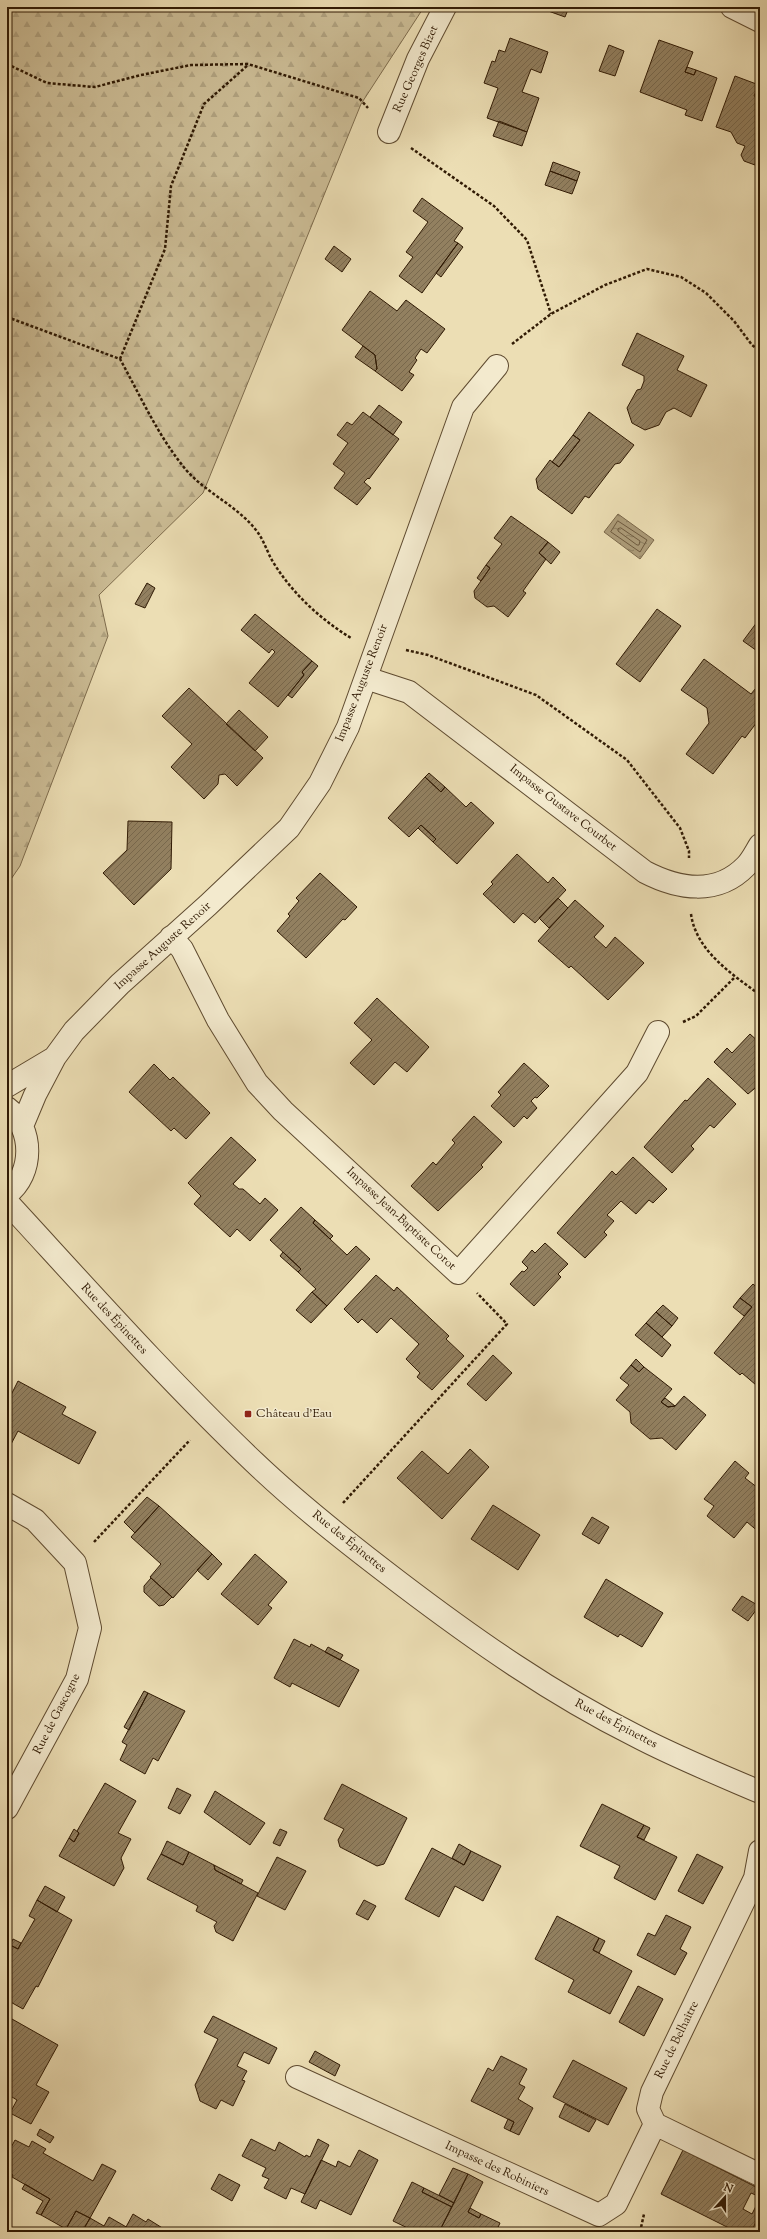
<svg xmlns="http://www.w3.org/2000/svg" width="767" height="2239" viewBox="0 0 767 2239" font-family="'Sorts Mill Goudy',serif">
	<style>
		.forest { fill: url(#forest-firs); stroke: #7e6c4d }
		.water { fill: url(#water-ripples); stroke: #7a674a }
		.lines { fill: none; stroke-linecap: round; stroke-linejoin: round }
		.shore { stroke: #6e5a3e; stroke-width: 1 }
		.building { fill: url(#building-hatch); stroke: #301a04 }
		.minor-casing { stroke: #5f4b30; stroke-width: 24 }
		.path { stroke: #301a04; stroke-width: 2.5; stroke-dasharray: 3 2; stroke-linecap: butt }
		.minor { stroke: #f3eace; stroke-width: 22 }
		.poi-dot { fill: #8f2418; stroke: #f3eace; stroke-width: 1.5 }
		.labels { text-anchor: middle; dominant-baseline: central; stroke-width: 3; stroke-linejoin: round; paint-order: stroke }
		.street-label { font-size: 12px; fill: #301a04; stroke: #f3eace }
		.poi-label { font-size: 12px; fill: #301a04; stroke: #f3eace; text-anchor: start }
	</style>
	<defs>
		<pattern id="forest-firs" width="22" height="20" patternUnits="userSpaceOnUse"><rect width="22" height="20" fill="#ccbd96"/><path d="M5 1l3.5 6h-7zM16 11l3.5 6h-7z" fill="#b0a280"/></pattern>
		<pattern id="water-ripples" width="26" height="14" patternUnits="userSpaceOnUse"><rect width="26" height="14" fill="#ac9b78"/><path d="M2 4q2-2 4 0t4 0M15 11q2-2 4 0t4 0" fill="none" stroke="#8c7e60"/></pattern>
		<pattern id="building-hatch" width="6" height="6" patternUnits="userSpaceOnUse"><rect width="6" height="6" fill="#928060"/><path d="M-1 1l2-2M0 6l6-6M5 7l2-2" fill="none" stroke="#78684d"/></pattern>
	</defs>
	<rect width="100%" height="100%" fill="#ecdeb4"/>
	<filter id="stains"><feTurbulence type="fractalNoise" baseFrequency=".005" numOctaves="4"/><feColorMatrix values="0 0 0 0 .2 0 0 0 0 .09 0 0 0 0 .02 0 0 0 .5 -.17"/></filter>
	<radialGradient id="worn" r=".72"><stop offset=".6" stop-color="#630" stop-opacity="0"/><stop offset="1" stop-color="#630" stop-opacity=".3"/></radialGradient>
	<path class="forest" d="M7 7H424L361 104 203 493 99 595 108 636 20 866 7 885Z"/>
	<path class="water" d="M618 514 654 540 640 559 604 532Z"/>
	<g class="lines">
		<path class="shore" d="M618 521 647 540 640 552 611 532Z
			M621 528 640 541 639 545H637L618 531V529Z"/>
	</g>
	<path class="building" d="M537 7H569L565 17Z
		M510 38 548 52 541 73 531 69 522 92 539 98 527 132 487 118 498 88 484 83 492 61 495 62 499 50 505 52Z
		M659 40 693 52 685 72 694 75 696 70 717 78 702 121 685 115 687 110 640 92Z
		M609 45 624 51 615 76 599 71Z
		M687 67 696 70 694 75 685 72Z
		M735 76 759 85 754 96 760 98V163L755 165 744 161 741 155 745 146 737 143 731 132 716 127Z
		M499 121 527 132 522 146 493 136Z
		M553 162 580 172 577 181 550 171Z
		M550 171 577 181 572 194 545 185Z
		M422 198 463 228 454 241 458 243 422 293 399 276 413 257 406 252 428 222 413 211Z
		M458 243 463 247 441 277 436 273Z
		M334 246 351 259 342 272 325 259Z
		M370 291 397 311 406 300 445 329 427 353 421 349 415 358 417 360 409 372 414 375 402 391 375 371 377 369 375 355 342 330Z
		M637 333 684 356 677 370 707 385 691 417 674 408 666 412 659 425 645 430 632 423 627 408 637 390 641 389 644 381V376L622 365Z
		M363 346 375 355 377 369 375 371 355 357Z
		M379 405 402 422 393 435 370 417Z
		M363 412 399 439 369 479 368 478 364 482 371 488 357 505 334 488 345 473 333 464 348 443 337 435 347 422 352 425Z
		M589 412 634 445 620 463 615 464 589 498 585 496 572 514 538 489 536 479 550 460 559 467 580 440 573 435Z
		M573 435 580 440 559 467 552 462Z
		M511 516 548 542 539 553 546 559 523 591 526 593 508 617 494 606 487 607 475 598 474 591 490 568 486 565 502 544 494 538Z
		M548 542 560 552 551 564 539 553Z
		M486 565 490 568 481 581 477 578Z
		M147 583 155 588 145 608 135 604Z
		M657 609 681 626 640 682 616 664Z
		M255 614 312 661 302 672 304 675 278 707 249 683 275 652 272 649 269 653 241 630Z
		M760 618V653L743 641Z
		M704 659 751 694 760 683V718L745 738 742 736 713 774 686 754 709 723 707 708 681 690Z
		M312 661 318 666 292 698 288 695 304 675 302 672Z
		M189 688 263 758 237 786 225 774 219 775 218 784 204 799 171 767 192 744 162 716Z
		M239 710 268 737 255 751 226 724Z
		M429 773 445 787 441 792 425 777Z
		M425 777 441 792 445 787 466 807 471 802 494 823 457 864 433 842 436 839 421 825 409 837 388 818Z
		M128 821 172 822 171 869 134 905 103 873 127 850Z
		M421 825 436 839 433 842 418 828Z
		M517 854 548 883 553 877 566 890 535 923 523 913 514 923 483 894 493 884 491 882Z
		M320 873 357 907 345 920 343 919 306 958 277 931 290 916 288 914 299 901 296 898Z
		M558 898 568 908 549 928 539 918Z
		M575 900 604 926 594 937 606 948 615 937 644 963 608 1000 571 966 569 968 538 941Z
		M377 998 429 1047 407 1072 395 1062 374 1085 350 1063 372 1040 354 1023Z
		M750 1034 760 1043V1084L748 1094 714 1062 727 1048 732 1053Z
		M524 1063 549 1086 537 1098 535 1097 531 1101 537 1108 527 1119 524 1116 514 1127 491 1106 501 1095 498 1092Z
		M154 1064 170 1080 173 1077 210 1113 186 1139 174 1128 171 1131 129 1092Z
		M708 1078 736 1104 714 1128 710 1125 691 1146 694 1149 672 1173 644 1147 685 1100 687 1101Z
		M474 1116 502 1142 481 1165 483 1167 438 1211 411 1186 433 1162 436 1165 455 1143 452 1140Z
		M231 1137 256 1160 233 1184 239 1189H243L260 1204 265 1198 278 1210 250 1241 237 1229 230 1237 194 1204 201 1196 188 1183Z
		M633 1157 667 1189 653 1203 649 1200 636 1214 621 1201 607 1215 614 1221 604 1232 607 1235 585 1258 557 1233 612 1171 616 1175Z
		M301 1207 315 1220 313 1223 347 1255 356 1246 370 1259 327 1306 312 1292 316 1289 298 1272 301 1269 270 1240Z
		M315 1220 333 1236 330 1239 313 1223Z
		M545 1243 568 1264 558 1274 561 1277 534 1306 510 1284 522 1271 524 1272 528 1268 522 1262 532 1250 535 1253Z
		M283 1252 301 1269 298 1272 280 1256Z
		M376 1275 394 1291 397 1287 449 1336 446 1339 464 1356 432 1390 417 1377 420 1373 406 1359 419 1344 391 1318 377 1333 362 1319 358 1323 344 1309Z
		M753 1284 760 1290V1381L756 1385 742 1373 740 1375 714 1353 752 1307 740 1298Z
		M312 1292 327 1306 311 1323 296 1310Z
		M740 1298 752 1307 744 1316 733 1307Z
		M663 1305 678 1318 672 1326 656 1312Z
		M656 1312 672 1326 662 1337 646 1323Z
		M646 1323 671 1345 662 1357 635 1335Z
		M493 1355 512 1373 486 1401 467 1384Z
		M636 1359 644 1367 639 1372 631 1365Z
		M631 1365 639 1372 644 1367 672 1389 661 1402 668 1407 675 1406 684 1396 706 1415 676 1450 662 1438 650 1439 631 1423 630 1412 616 1400 629 1385 620 1378Z
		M18 1381 66 1407 62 1414 96 1432 79 1464 18 1431 9 1448 7 1447V1403Z
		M665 1398 675 1406 668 1407 661 1402Z
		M470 1449 489 1467 442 1519 397 1478 422 1451 448 1474Z
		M735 1461 749 1473 745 1478 758 1488 760 1495V1533L747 1522 734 1538 707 1516 714 1506 704 1499Z
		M147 1497 159 1506 135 1533 124 1522Z
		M493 1505 540 1535 518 1570 471 1539Z
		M159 1506 212 1554 173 1598 150 1577 161 1564 131 1537Z
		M592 1517 609 1527 599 1544 582 1534Z
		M212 1554 222 1564 208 1580 197 1570Z
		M255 1554 287 1582 268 1605 272 1608 258 1625 221 1594Z
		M151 1578 172 1597 164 1605 159 1606 144 1592V1586Z
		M606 1579 663 1613 642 1647 620 1634 618 1637 584 1617Z
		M742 1596 759 1606 748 1621 732 1610Z
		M294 1639 310 1647 311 1644 359 1670 339 1707 292 1683 290 1687 274 1678Z
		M328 1647 343 1655 340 1660 325 1652Z
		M144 1691 148 1693 129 1730 124 1727Z
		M148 1693 185 1711 158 1761 153 1758 145 1774 120 1760 127 1745 122 1742Z
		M105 1783 136 1801 118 1833 131 1839 121 1858 124 1868 114 1886 59 1856 69 1838 74 1842 79 1833 77 1831Z
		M342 1784 407 1818 384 1864 377 1866 340 1847 338 1840 344 1829 324 1819Z
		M177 1788 191 1795 180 1814 168 1808Z
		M215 1791 265 1823 250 1845 204 1812Z
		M602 1804 644 1825 637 1837 677 1857 655 1900 614 1878 620 1866 580 1846Z
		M644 1825 650 1828 644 1840 637 1837Z
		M74 1829 79 1833 74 1842 69 1838Z
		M280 1829 287 1832 280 1846 273 1843Z
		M167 1841 189 1852 183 1865 161 1854Z
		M459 1844 471 1851 464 1865 452 1858Z
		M432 1848 464 1865 471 1851 501 1866 483 1901 455 1886 439 1917 405 1899Z
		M189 1852 214 1865 215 1870 258 1893 233 1941 216 1932 214 1926 217 1922 196 1911 198 1906 147 1879 161 1854 183 1865Z
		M697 1854 723 1867 703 1904 678 1891Z
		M277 1857 306 1871 285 1910 257 1896Z
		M214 1865 243 1880 241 1884 215 1870Z
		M45 1886 65 1897 57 1912 37 1900Z
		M37 1900 72 1920 38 1987 36 1986 23 2009 7 2000V1949L10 1945 18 1949 35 1919 29 1916Z
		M364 1900 376 1906 368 1920 356 1914Z
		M666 1915 691 1927 680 1949 687 1953 675 1975 637 1955 648 1933 655 1936Z
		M557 1916 599 1938 593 1950 632 1971 610 2014 568 1992 574 1980 535 1959Z
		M599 1938 605 1941 599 1953 593 1950Z
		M13 1939 21 1943 18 1949 10 1945Z
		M638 1986 663 1999 644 2036 619 2022Z
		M213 2016 277 2048 269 2064 244 2052 237 2066 247 2071 242 2080 245 2081 233 2106 221 2100 216 2109 200 2101 195 2085 218 2039 204 2032Z
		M12 2019 58 2045 36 2085 49 2092 31 2124 10 2113 17 2100 7 2094V2027Z
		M315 2051 340 2065 335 2076 309 2062Z
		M501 2056 527 2069 519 2084 525 2087 518 2099 533 2108 519 2135 510 2131 514 2122 471 2101 488 2068 493 2071Z
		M573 2060 627 2088 608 2125 553 2097Z
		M565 2104 596 2120 589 2132 559 2117Z
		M508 2119 514 2122 510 2131 504 2128Z
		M40 2129 54 2137 50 2143 37 2135Z
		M251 2139 275 2151 279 2142 305 2157 306 2155 310 2157 318 2139 329 2145 305 2194 291 2188 286 2199 264 2188 269 2179 262 2176 266 2168 242 2156Z
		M15 2140 29 2147 32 2141 46 2149 43 2153 93 2181 102 2164 116 2171 90 2218 76 2211 66 2229 41 2215 50 2199 12 2177 13 2175 7 2172V2155Z
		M359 2150 378 2160 351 2215 320 2200 316 2209 301 2202 321 2160 336 2167 338 2161 350 2167Z
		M683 2150 760 2189V2197L751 2193 743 2209 752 2214 760 2198V2214L751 2232H737L661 2194Z
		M453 2168 468 2174 454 2203 439 2195Z
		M219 2174 240 2185 232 2201 211 2189Z
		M468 2174 483 2182 468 2212 479 2218 481 2214 500 2223 496 2232H439Z
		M412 2182 424 2188 422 2192 452 2207 439 2232H416L393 2221Z
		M25 2184 50 2199 41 2215 36 2213 43 2201 22 2189Z
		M424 2188 454 2203 452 2207 422 2192Z
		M470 2208 481 2214 479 2218 468 2212Z
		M76 2211 90 2218 82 2232H71L66 2229Z
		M133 2214 146 2222 148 2219 164 2229 162 2232H135L126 2227Z
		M109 2217 135 2232H82L90 2218 104 2226Z"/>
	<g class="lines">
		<g class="minor-casing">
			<path id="minor" d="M732 7 760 21
				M389 132 418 59 445 7
				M366 678 409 692 645 872C678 889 717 896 746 866 752 860 756 851 760 845
				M171 937 182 949 218 1020 257 1083 283 1111 458 1273 637 1073 658 1032
				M7 1086 54 1058
				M7 1108C34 1128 34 1174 7 1194
				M22 1126 35 1095 55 1057 74 1031 120 984 208 905 289 828 320 783 348 727 463 407 497 366
				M7 1202C88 1290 168 1380 254 1462 300 1506 350 1545 400 1583 475 1640 552 1694 636 1736 676 1757 718 1774 760 1792
				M7 1504 35 1520 75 1563 90 1628 77 1679 7 1808
				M760 1851 755 1878 652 2092 648 2109 655 2124 760 2175
				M297 2077 599 2215 616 2204 655 2124"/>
		</g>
		<path class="path" d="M7 64 47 83 95 87 141 75 191 65 248 64 359 98 368 108
			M411 148 494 206 527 240 551 314
			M7 317 120 359C141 397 159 438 187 471 208 494 237 506 256 530 264 540 267 552 273 562 292 593 320 619 351 638
			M512 344 551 314 605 285 647 269 681 277 706 293 734 321 752 345 760 351
			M120 359 165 249 171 186 204 104 248 65
			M406 650 428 655 536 695 627 760 680 828 689 851V858
			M691 914C696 951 732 974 760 995
			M683 1022 696 1016 735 977
			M343 1503 507 1324 477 1293
			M94 1542 190 1440
			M640 2232 644 2214"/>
		<use href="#minor" class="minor"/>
	</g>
	<rect class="poi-dot" x="244" y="1410" width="8" height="8" rx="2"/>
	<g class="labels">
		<g class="street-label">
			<text transform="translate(416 69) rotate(-66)">Rue Georges Bizet</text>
			<text transform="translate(362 683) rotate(-69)">Impasse Auguste Renoir</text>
			<text transform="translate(563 808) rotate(38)">Impasse Gustave Courbet</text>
			<text transform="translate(163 946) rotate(-42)">Impasse Auguste Renoir</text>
			<text transform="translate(401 1219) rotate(43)">Impasse Jean-Baptiste Corot</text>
			<text transform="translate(114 1319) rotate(47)">Rue des Épinettes</text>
			<text transform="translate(349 1542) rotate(39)">Rue des Épinettes</text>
			<text transform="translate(57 1714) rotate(-63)">Rue de Gascogne</text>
			<text transform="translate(616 1724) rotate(28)">Rue des Épinettes</text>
			<text transform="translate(677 2040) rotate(-64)">Rue de Belhaître</text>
			<text transform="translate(497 2169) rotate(25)">Impasse des Robiniers</text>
		</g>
		<g class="poi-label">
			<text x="256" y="1414">Château d'Eau</text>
		</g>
	</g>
	<rect width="767" height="2239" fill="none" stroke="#ecdeb4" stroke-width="24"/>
	<rect x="8" y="8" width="751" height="2223" fill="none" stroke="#301a04" stroke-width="2"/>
	<rect x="12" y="12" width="743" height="2215" fill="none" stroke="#301a04"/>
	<g transform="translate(725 2197) rotate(21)" stroke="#f3eace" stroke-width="3" paint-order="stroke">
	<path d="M0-3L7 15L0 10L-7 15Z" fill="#301a04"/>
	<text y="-6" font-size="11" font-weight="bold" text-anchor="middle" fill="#301a04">N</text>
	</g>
	<rect width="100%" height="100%" filter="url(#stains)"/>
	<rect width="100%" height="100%" fill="url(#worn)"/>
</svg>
